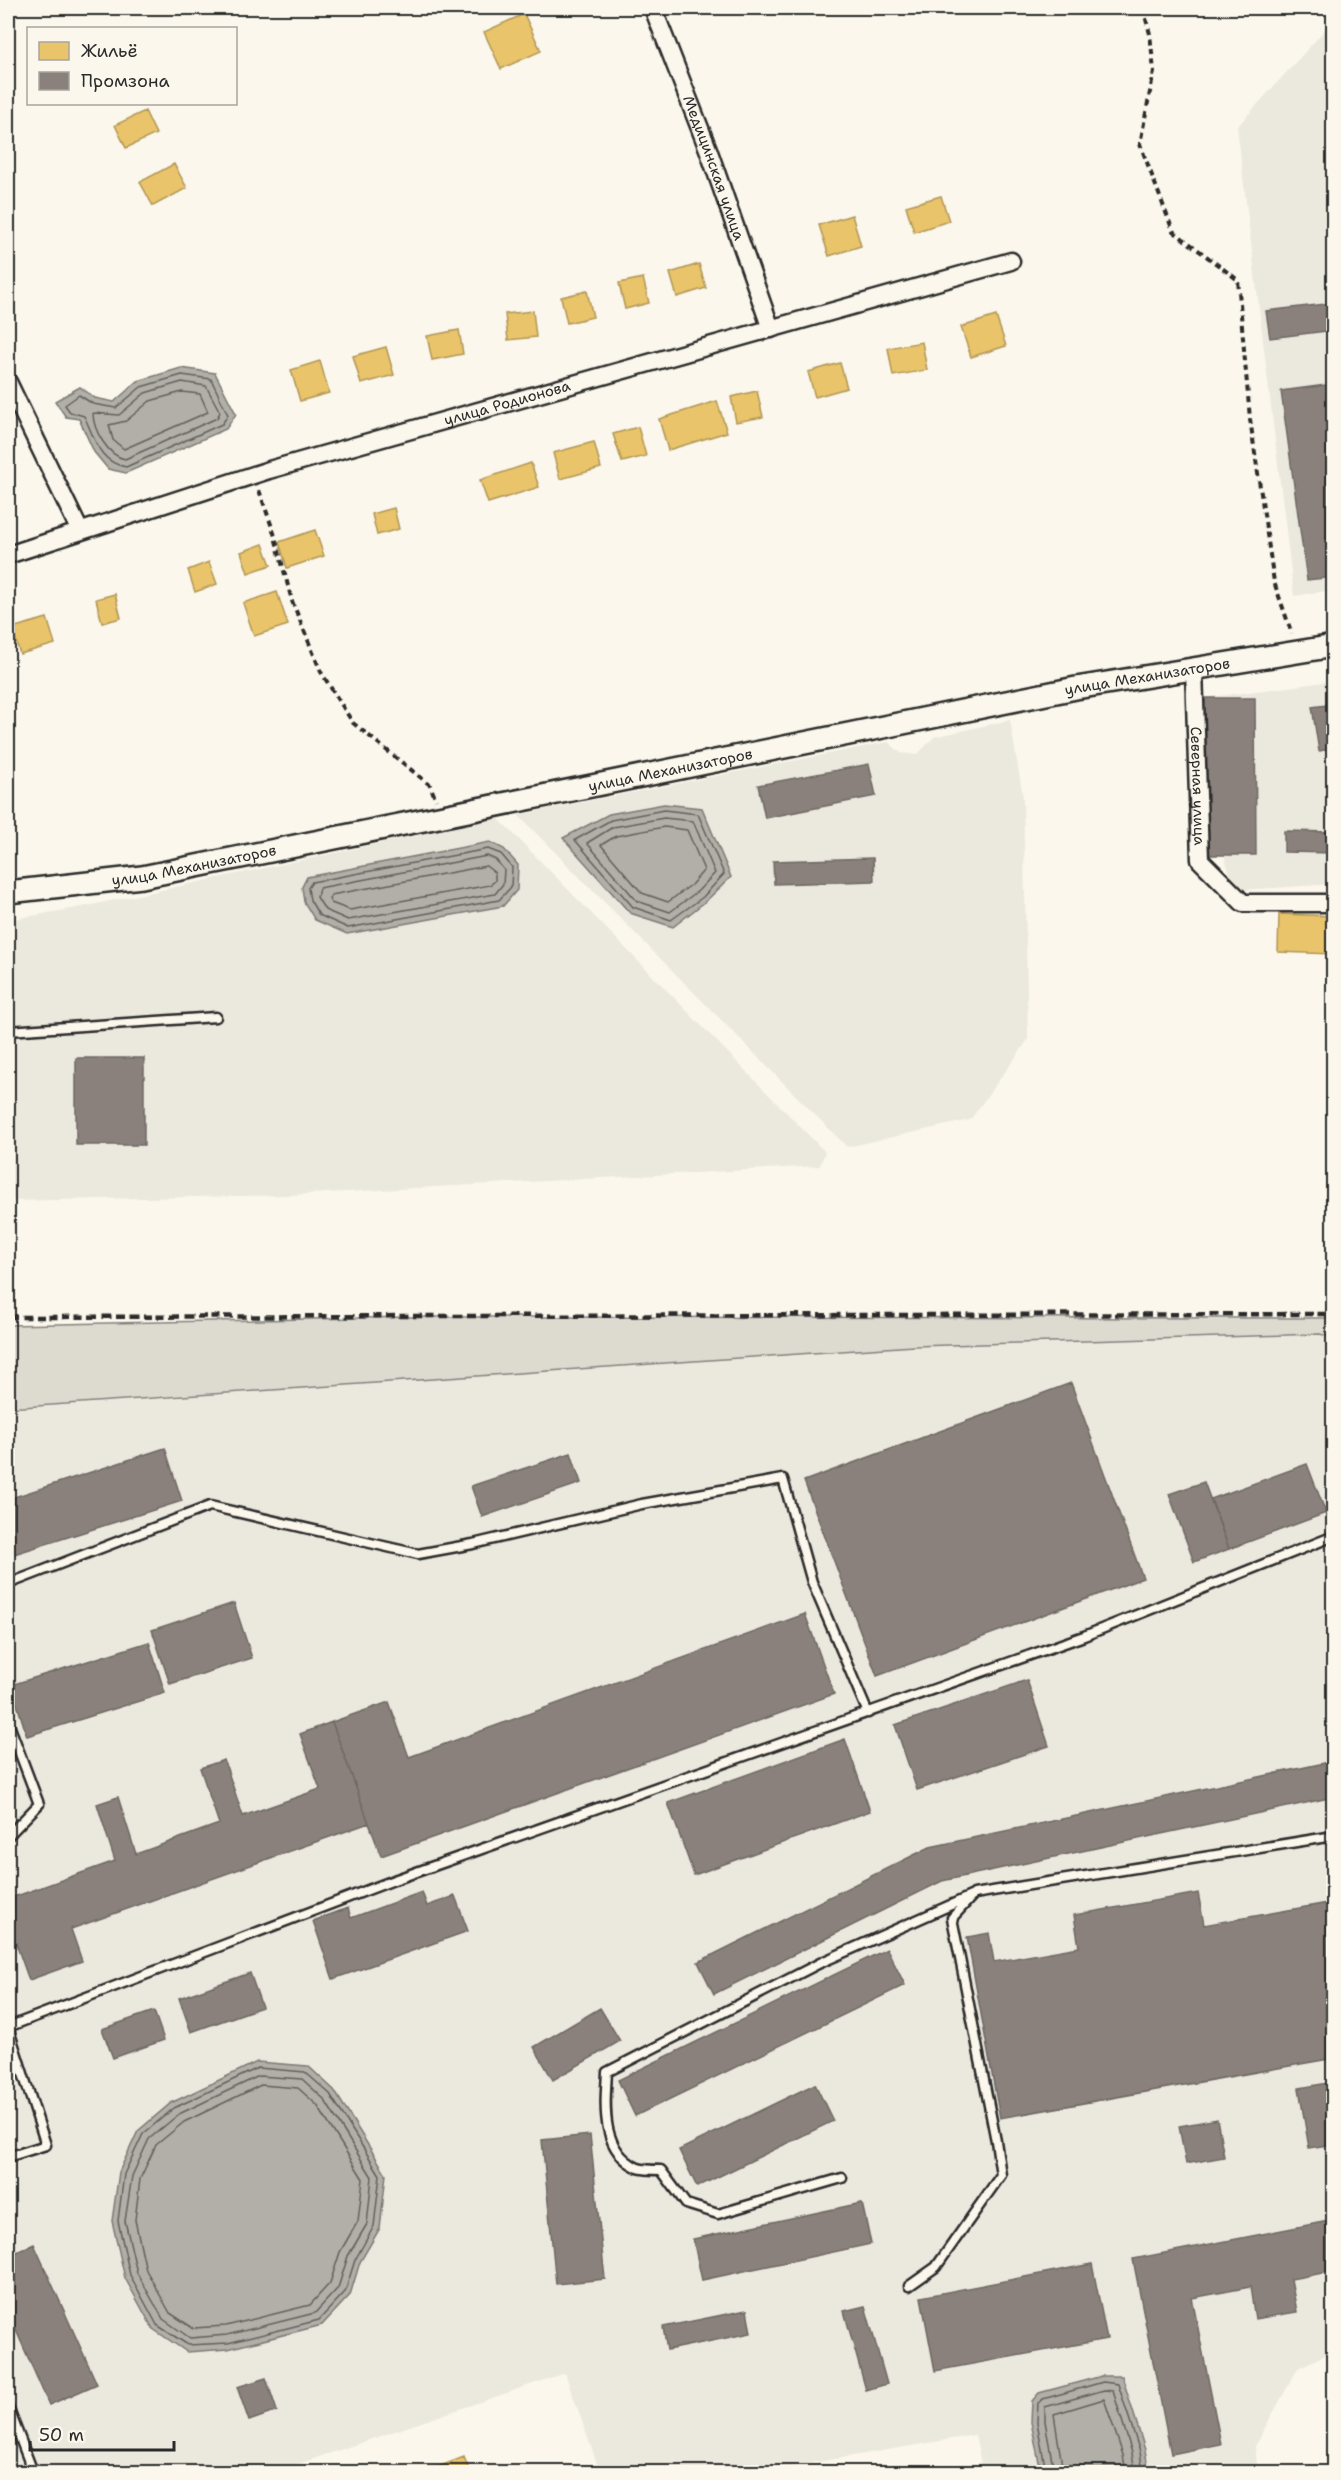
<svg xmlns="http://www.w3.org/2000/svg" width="1341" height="2480" viewBox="0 0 1341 2480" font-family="'Shantell Sans',sans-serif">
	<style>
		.built { fill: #ebe8de }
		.green { fill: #dddad0; stroke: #84827e; stroke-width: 1.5 }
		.water { fill: #b1afa7; stroke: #7b7a75; stroke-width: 1.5 }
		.homes { fill: #e9c46a; stroke: #b09657; stroke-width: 1.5 }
		.industry { fill: #8a817c; stroke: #6e6764; stroke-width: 1.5 }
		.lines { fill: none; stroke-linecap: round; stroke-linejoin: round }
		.shore { stroke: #61605d; stroke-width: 1.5 }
		.service-casing { stroke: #2b2b2b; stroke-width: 13 }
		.minor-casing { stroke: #2b2b2b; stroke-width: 21 }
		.tertiary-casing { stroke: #2b2b2b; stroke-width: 26 }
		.path { stroke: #2b2b2b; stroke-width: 4; stroke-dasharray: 6 4.5; stroke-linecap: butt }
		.service { stroke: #fbf7ec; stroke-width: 8 }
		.minor { stroke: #fbf7ec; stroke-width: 16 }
		.tertiary { stroke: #fbf7ec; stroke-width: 21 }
		.rail { stroke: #2b2b2b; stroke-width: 4.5; stroke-dasharray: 9 4.5; stroke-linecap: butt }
		.labels { text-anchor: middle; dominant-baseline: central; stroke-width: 6; stroke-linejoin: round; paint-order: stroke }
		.street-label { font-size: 15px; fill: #2b2b2b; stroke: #fbf7ec }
	</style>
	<rect width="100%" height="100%" fill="#fbf7ec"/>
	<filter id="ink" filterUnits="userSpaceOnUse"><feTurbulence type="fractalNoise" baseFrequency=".0167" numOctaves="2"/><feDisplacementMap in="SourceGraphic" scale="12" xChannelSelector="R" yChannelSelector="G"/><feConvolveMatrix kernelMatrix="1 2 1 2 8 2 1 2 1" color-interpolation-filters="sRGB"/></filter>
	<g filter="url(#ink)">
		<path class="built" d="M1333 21V590L1294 596 1237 127Z
			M1333 681V884L1243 890 1233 883 1224 855 1203 698Z
			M1010 720 1023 797 1028 1040 970 1120 847 1147 518 815 888 742 901 753 917 755 934 737Z
			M498 818 825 1152 820 1166 291 1195 8 1201V920L82 907Z
			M1320 1334 1333 1338V2351L1298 2368 1255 2446 1258 2472H983L975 2435 759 2472H600L565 2373 275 2472H8V1408L914 1346Z"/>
		<path class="green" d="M411 1317 1333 1318 1334 1338 1320 1334 914 1346 8 1408V1325Z"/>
		<path class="water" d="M181 368 215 373 236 414 226 429 126 473 108 469 94 452 79 419 66 417 55 401 80 387 95 398 114 402 138 381Z
			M664 804 702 808 731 877 706 901 673 927 630 913 563 838 609 814Z
			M490 842 504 849 518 865 517 890 503 906 347 934 315 920 304 902 302 887 307 877Z
			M257 2062 308 2066 334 2090 386 2174 380 2228 360 2262 350 2295 322 2325 228 2349 187 2352 153 2329 125 2278 112 2221 119 2172 138 2131 171 2103Z
			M1102 2376H1122L1145 2450 1149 2472H1041L1031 2422 1032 2401 1039 2393Z"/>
		<path class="homes" d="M524 14 541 51 501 69 484 32Z
			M145 111 156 134 126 148 115 125Z
			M174 164 187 188 153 206 140 182Z
			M941 196 949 221 914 232 906 206Z
			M852 215 861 246 829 256 819 225Z
			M699 264 706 288 677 297 670 273Z
			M643 278 649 303 625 309 619 283Z
			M587 291 593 317 567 323 561 297Z
			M533 311 536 337 508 340 505 314Z
			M996 316 1006 346 971 357 961 327Z
			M459 330 463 354 432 360 427 336Z
			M922 342 927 370 893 376 888 348Z
			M386 347 394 375 361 384 353 356Z
			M320 361 329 393 300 401 291 370Z
			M840 363 847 388 815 397 808 372Z
			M757 391 763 417 736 422 731 397Z
			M717 401 727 432 668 450 659 419Z
			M638 427 646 456 622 462 613 434Z
			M594 442 601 468 560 479 553 453Z
			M531 463 539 487 488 503 480 480Z
			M394 508 399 529 377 535 372 514Z
			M315 530 324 556 287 568 279 542Z
			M263 544 271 565 248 573 241 552Z
			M209 562 217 584 195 592 188 570Z
			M277 592 288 625 254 636 243 603Z
			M115 594 121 618 102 623 96 599Z
			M47 618 55 644 20 654 12 628Z
			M1279 914 1334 916V954L1278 952Z
			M464 2457 470 2472H441L438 2467Z"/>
		<path class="industry" d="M1334 303V330L1270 338 1266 311Z
			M1333 384 1334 577 1307 580 1281 391Z
			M1203 698H1255L1256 855H1204Z
			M1334 704V748L1319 751 1312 707Z
			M869 764 876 796 765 818 758 785Z
			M1284 831 1334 832V853L1284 852Z
			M873 858 874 881 774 884 773 861Z
			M76 1058H144V1145H76Z
			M1071 1383 1143 1578 877 1676 804 1481Z
			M165 1448 182 1501 8 1556V1499Z
			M571 1453 581 1483 482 1517 471 1486Z
			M1307 1464 1326 1513 1229 1549 1211 1499Z
			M1204 1482 1229 1549 1194 1562 1169 1494Z
			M234 1603 252 1658 170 1684 152 1630Z
			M805 1614 834 1694 381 1856 332 1722 389 1702 409 1757Z
			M149 1642 165 1693 27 1736 11 1685Z
			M1027 1680 1049 1746 917 1790 895 1725Z
			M332 1722 369 1823 71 1929 82 1961 29 1980 8 1921V1899L115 1861 97 1804 118 1797 136 1854 219 1824 200 1768 224 1760 243 1816 320 1789 300 1734Z
			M845 1739 870 1811 694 1875 668 1803Z
			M1334 1761V1797L942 1881 714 1994 698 1962 930 1847Z
			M422 1892 427 1906 455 1896 468 1931 333 1979 313 1921 348 1908 351 1918Z
			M1198 1893 1204 1925 1334 1902V2058L1000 2118 967 1937 989 1933 994 1962 1079 1947 1074 1915Z
			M887 1949 905 1985 635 2116 618 2080Z
			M250 1973 262 2007 191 2032 179 1998Z
			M600 2008 620 2041 553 2080 534 2047Z
			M154 2011 164 2040 113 2058 102 2029Z
			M1334 2082V2144L1309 2148 1299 2088Z
			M815 2084 833 2121 697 2187 679 2150Z
			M1217 2119 1224 2157 1186 2164 1179 2126Z
			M590 2135 605 2279 556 2284 542 2140Z
			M862 2203 871 2244 702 2280 693 2239Z
			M1334 2220V2271L1291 2279 1297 2312 1255 2319 1250 2287 1192 2298 1221 2444 1171 2454 1133 2259Z
			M34 2244 97 2384 49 2405 8 2312V2256Z
			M1092 2264 1107 2339 935 2371 921 2297Z
			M865 2306 887 2384 866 2390 844 2311Z
			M747 2310 751 2333 667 2350 663 2327Z
			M266 2378 277 2411 249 2421 237 2387Z"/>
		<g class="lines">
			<path class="shore" d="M182 375 211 379 228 415 222 424 126 467C98 462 95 438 84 416L70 412 65 405 79 395 93 404 116 408 141 387Z
				M182 382 206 386 220 412 217 418 125 459C108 456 93 430 93 413L119 415 145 393Z
				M182 392 200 394 208 412 124 449 113 440 109 425 126 421 150 401Z
				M664 810 698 814 724 874 703 897 671 920 633 907 575 840 611 820Z
				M664 818 693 821 715 873 698 891 670 912 637 901 587 843 613 827Z
				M664 827 687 830 704 870 691 885 668 902 642 893 601 845 616 836Z
				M488 849 501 854 512 867 511 887 499 900 348 928 319 915 310 900 308 888 312 882Z
				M487 856 496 860 504 870 503 884 495 894 348 920 325 910 317 897 319 888Z
				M486 866 495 873V881L490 885 350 910 331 903 329 899 331 895Z
				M258 2068 305 2072 330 2094 380 2175 374 2226 355 2260 345 2292 319 2320 228 2343 188 2345 157 2325 130 2275 118 2221 124 2174 143 2134 174 2108Z
				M259 2076 302 2079 324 2099 372 2177 367 2224 348 2256 338 2288 315 2313 227 2335 190 2338 163 2319 137 2273 125 2221 132 2176 149 2139 179 2114Z
				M261 2085 298 2088 317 2105 363 2179 358 2221 340 2252 330 2283 310 2305 226 2326 193 2328 170 2313 146 2270 135 2220 140 2179 156 2145 184 2122Z
				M1046 2472 1037 2422 1038 2403 1043 2399 1103 2382 1118 2384 1140 2452 1143 2472
				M1054 2472 1045 2421V2407L1104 2390 1113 2391 1132 2453 1135 2472
				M1063 2472 1054 2414 1104 2399 1123 2455 1126 2472"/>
			<g class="service-casing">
				<path id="service" d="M8 1031 216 1017
					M8 1584 210 1506 418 1554 473 1544 642 1504 783 1479 812 1582 868 1713
					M8 1722 39 1804 8 1836
					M8 2157 46 2145 8 2027 394 1880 1084 1636 1334 1536
					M842 2178 718 2214 686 2204 661 2170C655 2170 644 2170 638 2168 600 2150 605 2106 607 2072L820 1963 971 1896
					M909 2286 936 2267 1001 2175 996 2141 952 1918 974 1894 1334 1836
					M8 2407 33 2472"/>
			</g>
			<g class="minor-casing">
				<g id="minor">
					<path id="s1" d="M653 8 708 149 771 329"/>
					<path d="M8 382 80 531"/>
					<path id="s2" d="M8 555 269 470 1011 261"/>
					<path id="s3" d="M1194 669 1200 860 1243 903H1334"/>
				</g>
			</g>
			<g class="tertiary-casing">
				<g id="tertiary">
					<path id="s4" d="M8 892 142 877 1076 688 1334 646"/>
				</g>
			</g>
			<path class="path" d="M1143 8 1150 34 1154 71 1140 144 1173 231 1238 280 1250 419 1274 582 1292 634
				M259 490 274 533 292 601 321 672 353 723 430 785 436 800"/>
			<use href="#service" class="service"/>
			<use href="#minor" class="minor"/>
			<use href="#tertiary" class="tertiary"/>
			<path class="rail" d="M8 1317 1334 1314"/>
		</g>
	</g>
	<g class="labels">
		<g class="street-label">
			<text stroke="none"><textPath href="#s1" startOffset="171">Медицинская улица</textPath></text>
			<text stroke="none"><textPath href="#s2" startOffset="522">улица Родионова</textPath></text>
			<text stroke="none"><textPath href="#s4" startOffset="1160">улица Механизаторов</textPath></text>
			<text stroke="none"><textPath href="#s4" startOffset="674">улица Механизаторов</textPath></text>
			<text stroke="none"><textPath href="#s3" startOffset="117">Северная улица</textPath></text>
			<text stroke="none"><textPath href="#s4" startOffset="188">улица Механизаторов</textPath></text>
		</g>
	</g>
	<rect width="1341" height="2480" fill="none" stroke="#fbf7ec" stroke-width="30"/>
	<rect x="15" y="15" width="1311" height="2450" fill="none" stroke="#2b2b2b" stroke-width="2" filter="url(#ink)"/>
	<rect x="27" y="27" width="210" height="78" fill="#fbf7ec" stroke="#a8a59f" stroke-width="1.5"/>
	<rect x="39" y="42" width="30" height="18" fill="#e9c46a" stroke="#a8a59f" stroke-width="1.5"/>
	<text x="81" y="57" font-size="18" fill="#2b2b2b">Жильё</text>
	<rect x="39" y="72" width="30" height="18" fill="#8a817c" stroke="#a8a59f" stroke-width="1.5"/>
	<text x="81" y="87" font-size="18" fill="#2b2b2b">Промзона</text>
	<path d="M30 2441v9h144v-9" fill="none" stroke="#2b2b2b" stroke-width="3"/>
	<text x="39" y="2441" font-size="18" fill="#2b2b2b" stroke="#fbf7ec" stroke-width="4.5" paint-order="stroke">50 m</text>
</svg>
